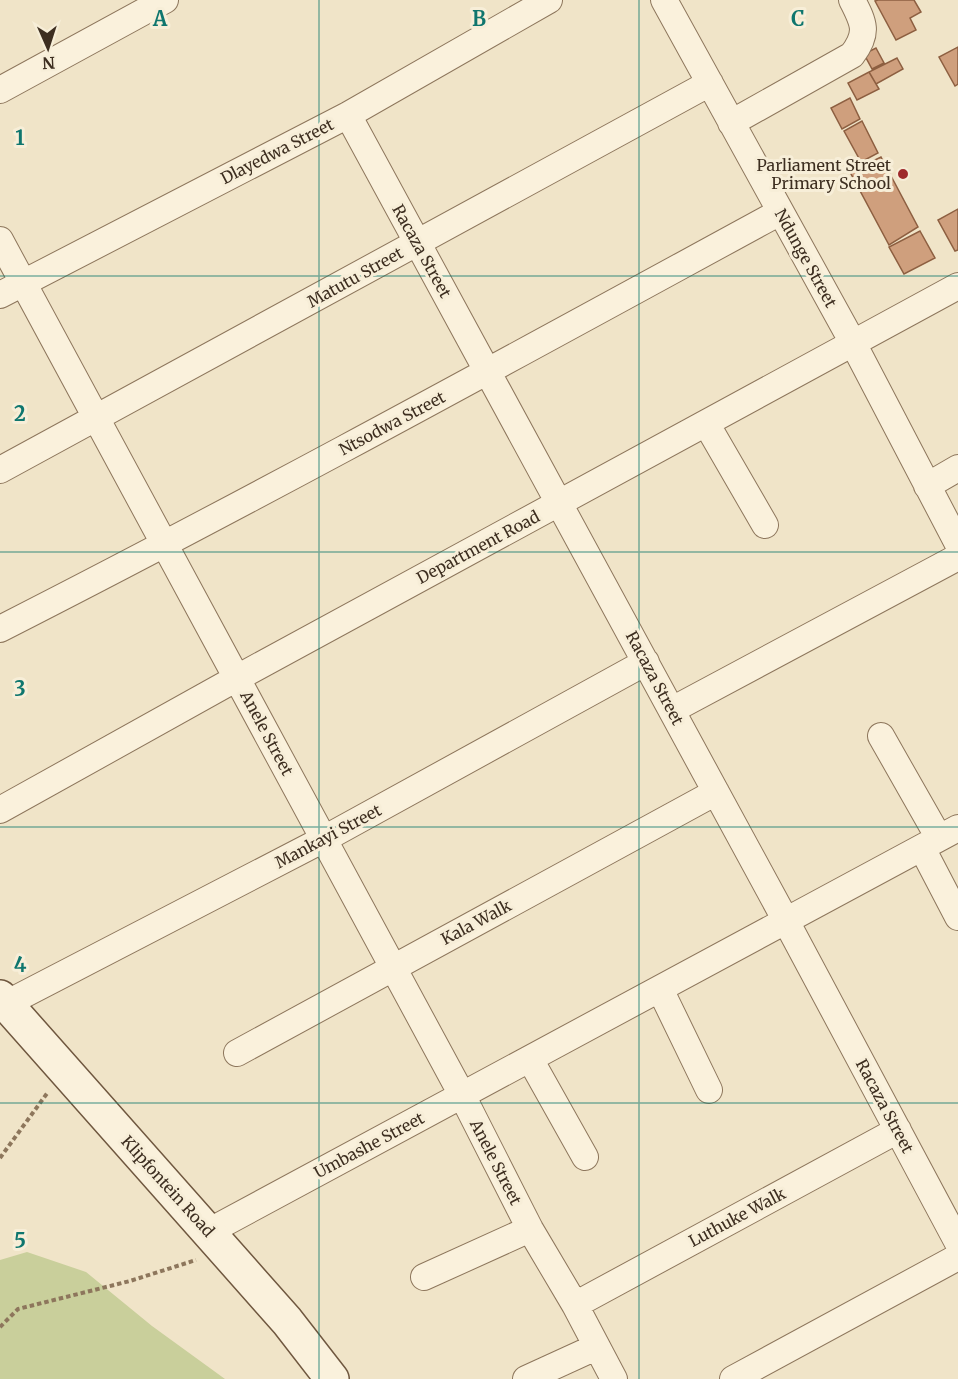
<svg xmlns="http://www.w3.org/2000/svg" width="958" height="1379" viewBox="0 0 958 1379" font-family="Merriweather,serif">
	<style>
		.green { fill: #c9cf9b }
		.building { fill: #cf9f7d; stroke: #8d5f41; stroke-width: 1.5 }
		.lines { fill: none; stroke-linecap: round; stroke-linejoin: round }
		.street-casing { stroke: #8d765c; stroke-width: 28 }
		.secondary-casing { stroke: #6f573f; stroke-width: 36 }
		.path { stroke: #8d765c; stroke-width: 4; stroke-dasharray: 4.5 3; stroke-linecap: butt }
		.street { stroke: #faf1dc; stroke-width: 26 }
		.secondary { stroke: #faf1dc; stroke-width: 33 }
		.grid { fill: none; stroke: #0f766e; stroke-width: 1.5; stroke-opacity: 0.55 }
		.poi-dot { fill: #9e2a2b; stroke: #f7eed8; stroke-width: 2 }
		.labels { text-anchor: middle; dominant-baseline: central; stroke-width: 6; stroke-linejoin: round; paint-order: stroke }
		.street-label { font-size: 16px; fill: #3d2e20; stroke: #f7eed8 }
		.poi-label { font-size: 16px; fill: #3d2e20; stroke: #f7eed8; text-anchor: end }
		.grid-label { font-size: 20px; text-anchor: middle; font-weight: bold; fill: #0f766e; stroke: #f7eed8; stroke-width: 6; stroke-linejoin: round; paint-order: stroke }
	</style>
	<rect width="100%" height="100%" fill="#f0e4c8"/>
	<path class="green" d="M27 1252 86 1272 152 1326 225 1379H0V1260Z"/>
	<path class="building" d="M878 0H914L921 12 910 18 916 30 896 40 875 1Z
		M958 47V84L955 86 939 57Z
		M876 48 884 63 872 69 864 54Z
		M897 58 903 69 876 84 869 72Z
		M869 72 879 89 857 100 848 83Z
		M850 98 860 119 842 129 831 108Z
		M862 121 878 153 861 162 844 131Z
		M881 157 918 227 889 245 850 172Z
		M958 209V250L955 251 938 220Z
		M920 231 935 258 904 274 889 247Z"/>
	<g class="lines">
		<g class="street-casing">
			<path id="street" d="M664 0 853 343 958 544
				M0 90 165 0
				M348 115 786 921 958 1243
				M731 123 852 55C869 33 864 23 852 0
				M0 240 462 1095 530 1229 575 1305 614 1379
				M0 295 348 115 549 0
				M706 423 765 525
				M0 470 710 83
				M927 486 958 468
				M0 629C263 495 521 353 780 212
				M672 710 958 557
				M881 736 939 838
				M0 810 237 678 958 286
				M922 848 958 917
				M660 989 709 1090
				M0 1007 324 839 646 662
				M237 1053 716 792
				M530 1059 585 1157
				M208 1232 958 828
				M424 1277 530 1229
				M575 1305 898 1130
				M526 1379 596 1347
				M733 1379 958 1257"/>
		</g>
		<g class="secondary-casing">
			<path id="secondary" d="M0 997 287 1321 332 1379"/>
		</g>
		<path class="path" d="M0 1158 48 1092
			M0 1327 18 1309 130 1281 196 1260"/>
		<use href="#street" class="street"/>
		<use href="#secondary" class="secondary"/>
	</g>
	<path class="grid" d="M319 0V1379M639 0V1379M0 276H958M0 552H958M0 827H958M0 1103H958"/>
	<circle class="poi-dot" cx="903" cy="174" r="6"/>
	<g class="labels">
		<g class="street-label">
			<text transform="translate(277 151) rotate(-27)">Dlayedwa Street</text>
			<text transform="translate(422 251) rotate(61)">Racaza Street</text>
			<text transform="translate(806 258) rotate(61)">Ndunge Street</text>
			<text transform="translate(355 277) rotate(-29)">Matutu Street</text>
			<text transform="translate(392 423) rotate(-28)">Ntsodwa Street</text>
			<text transform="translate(478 547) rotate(-28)">Department Road</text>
			<text transform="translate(655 678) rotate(62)">Racaza Street</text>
			<text transform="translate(267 733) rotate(62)">Anele Street</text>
			<text transform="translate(328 836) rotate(-28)">Mankayi Street</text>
			<text transform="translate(476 922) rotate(-28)">Kala Walk</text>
			<text transform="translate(885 1106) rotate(62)">Racaza Street</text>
			<text transform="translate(369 1145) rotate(-28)">Umbashe Street</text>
			<text transform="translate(496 1162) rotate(63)">Anele Street</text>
			<text transform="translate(168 1186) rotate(48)">Klipfontein Road</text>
			<text transform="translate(737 1217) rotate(-28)">Luthuke Walk</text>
		</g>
		<g class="poi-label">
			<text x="891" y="165">Parliament Street<tspan x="891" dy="18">Primary School</tspan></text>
		</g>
	</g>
	<g class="grid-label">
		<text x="160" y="26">A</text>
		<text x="479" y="26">B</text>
		<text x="798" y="26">C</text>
		<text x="20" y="145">1</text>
		<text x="20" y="421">2</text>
		<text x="20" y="696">3</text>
		<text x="20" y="972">4</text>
		<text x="20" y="1248">5</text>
	</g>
	<g transform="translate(48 48) rotate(177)" stroke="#f7eed8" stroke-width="4.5" paint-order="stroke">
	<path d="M0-4.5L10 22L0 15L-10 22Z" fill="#3d2e20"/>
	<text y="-9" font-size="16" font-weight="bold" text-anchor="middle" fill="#3d2e20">N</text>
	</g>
</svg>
